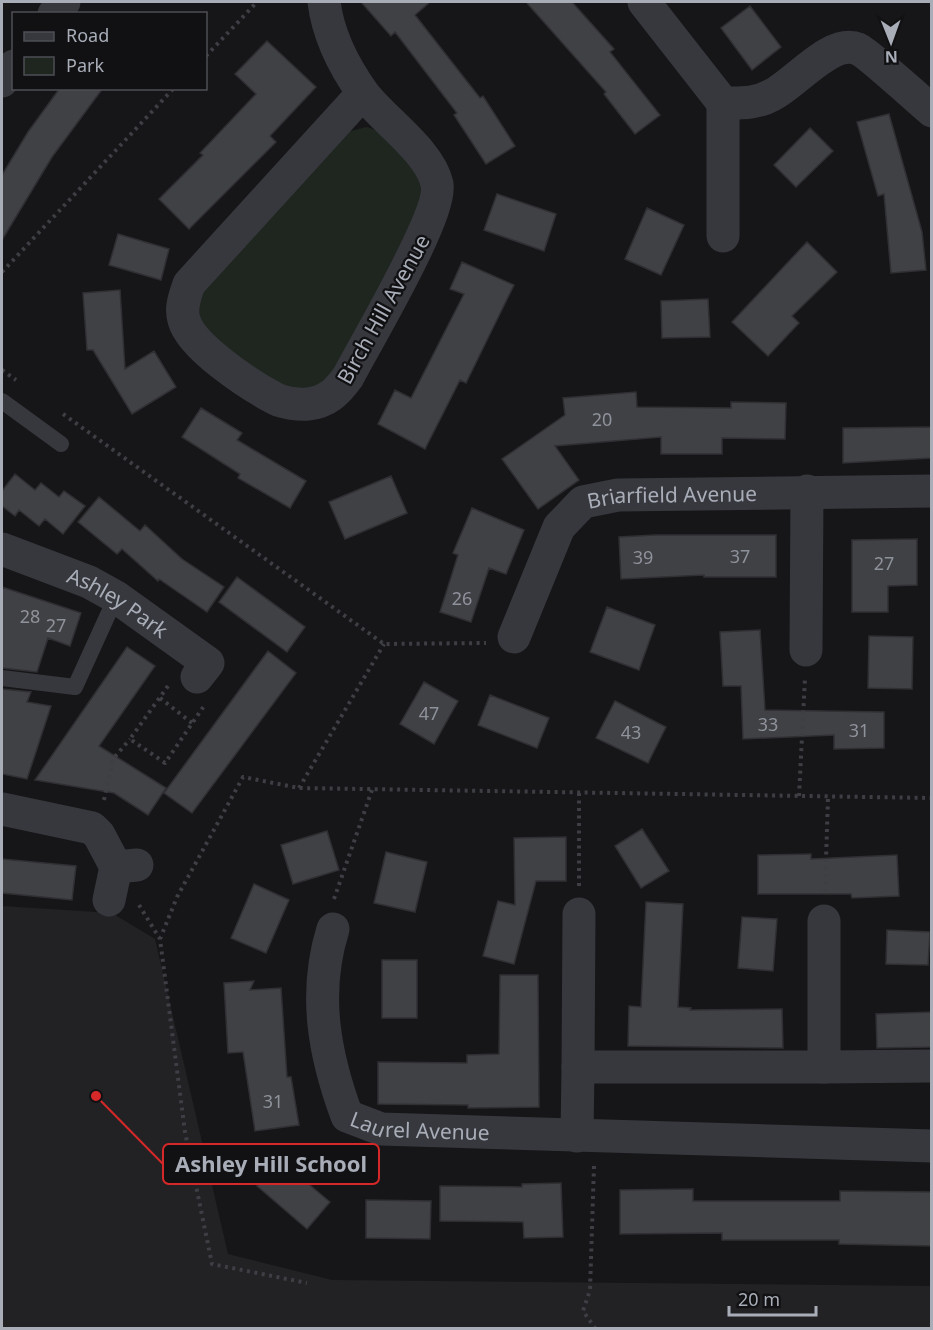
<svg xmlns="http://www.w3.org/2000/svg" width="933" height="1330" viewBox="0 0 933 1330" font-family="'Noto Sans',sans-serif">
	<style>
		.built { fill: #222225 }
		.green { fill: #1e261f }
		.building { fill: #404145; stroke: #303034; stroke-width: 1.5 }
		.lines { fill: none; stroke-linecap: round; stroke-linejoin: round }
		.path { stroke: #3d3f44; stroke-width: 4; stroke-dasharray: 3 4.5; stroke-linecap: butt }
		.service { stroke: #37383d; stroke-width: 16 }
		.minor { stroke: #37383d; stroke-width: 33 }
		.labels { text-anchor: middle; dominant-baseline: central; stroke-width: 4.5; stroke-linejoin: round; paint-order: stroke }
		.number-label { font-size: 18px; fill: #8e929b }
		.street-label { font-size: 21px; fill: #a8adb8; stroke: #111113 }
		.leader { fill: none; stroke: #d62828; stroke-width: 2 }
		.callout-dot { fill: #d62828; stroke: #111113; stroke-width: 2 }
		.callout { fill: #111113; stroke: #d62828; stroke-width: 2 }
		.callout-label { font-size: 22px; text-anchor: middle; font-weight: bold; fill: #a8adb8 }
	</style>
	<rect width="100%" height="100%" fill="#161618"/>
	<path class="built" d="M2 906 112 913 155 939 228 1254 332 1280 931 1286V1328H2Z"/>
	<path class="green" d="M367 127 391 136 422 178 420 215 326 386 284 390 209 336 194 311 200 293 342 133Z"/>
	<path class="building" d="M361 2H430L415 15 480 98 483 96 515 146 486 164 454 115 457 113 395 32 391 36Z
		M526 2H572L614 49 610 52 660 115 635 134 604 94 606 92Z
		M750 6 781 47 752 70 721 28Z
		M267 41 316 87 270 136 276 142 189 229 159 199 203 155 200 153 256 94 235 74Z
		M60 88H103L52 157 2 240V175L28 132Z
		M889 114 922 232 926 270 891 273 884 194 878 196 857 122Z
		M810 128 833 151 796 187 774 165Z
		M497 194 556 214 544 251 484 230Z
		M647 208 684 225 661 275 625 259Z
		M118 234 169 249 161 280 109 265Z
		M807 242 837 272 792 316 799 323 768 356 732 322Z
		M462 262 514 285 466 383 460 380 425 449 378 424 395 390 411 398 464 294 450 289Z
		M120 290 125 369 154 351 176 387 132 414 93 350H87L83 293Z
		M708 299 710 337 662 338 661 301Z
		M636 392 637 407 731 408V402L786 403 785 439 722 438V454H661V437L555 446 579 480 538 509 502 459 565 415 563 398Z
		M201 408 242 433 237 440 306 481 290 508 238 478 240 474 182 437Z
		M932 427V458L843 463V428Z
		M15 474 35 490 41 483 59 497 64 491 85 506 63 534 45 519 39 526 19 510 15 516 2 506V491Z
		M391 476 407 513 345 539 329 502Z
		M99 497 140 531 145 525 182 559 224 587 207 612 159 579 158 581 122 549 117 554 78 522Z
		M472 508 524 530 506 574 489 568 471 622 440 612 458 555 453 553Z
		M655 535H776V577H704V575L621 579 619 537Z
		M917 539V585L888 586V612H852V540Z
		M237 577 305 627 287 652 219 602Z
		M2 587 81 613 70 646 48 638 37 672 2 668Z
		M607 607 655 625 639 670 590 652Z
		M760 630 765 710 884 712V748L834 749V735L743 739 741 686H723L720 632Z
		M869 636 913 637 912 689 868 688Z
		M127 647 155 666 99 746 166 788 148 815 114 793 35 780Z
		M268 651 296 673 192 813 164 793Z
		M424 682 458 701 434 744 400 724Z
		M2 689 31 692 27 702 51 706 27 779 2 774Z
		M490 695 549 718 537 748 478 725Z
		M615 701 666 727 648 763 596 738Z
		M642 829 669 871 641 888 615 846Z
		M327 831 339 870 293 884 281 845Z
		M566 837V881H536L514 964 483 956 498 901 515 905 514 838Z
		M386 852 427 862 415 912 374 903Z
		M811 854V859L897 855 899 896 852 898 851 894H758V855Z
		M2 859 76 866 72 900 2 893Z
		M254 884 289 900 266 953 231 938Z
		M646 902 683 904 678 1007 691 1008 690 1010 782 1009 783 1048 628 1046 629 1006 641 1007Z
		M742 917 777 919 773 971 738 968Z
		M887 930 930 932 928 965 886 964Z
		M382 960H417V1018H382Z
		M500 975H538L539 1107 468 1108V1105L378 1104V1062L467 1063V1055L499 1054Z
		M254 981 250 990 281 988 287 1077H291L299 1125 255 1131 243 1052 228 1053 224 983Z
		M932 1012V1047L877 1048 876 1014Z
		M280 1160 330 1202 307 1229 257 1186Z
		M561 1183 563 1237 524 1238 523 1222 440 1221V1186L522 1187V1184Z
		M693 1189V1201H840V1191L932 1192V1246L839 1244V1240H722V1233L620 1234V1190Z
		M366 1200 431 1201 430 1239 366 1238Z"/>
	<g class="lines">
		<path class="path" d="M206 56 257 2
			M2 272 174 88
			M2 370 16 380
			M63 414 384 644 486 643
			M168 686 130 739 165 763 204 706
			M160 698 192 723
			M299 788 384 644
			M799 796 805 678
			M104 800 113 759 130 739
			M579 886V793
			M825 892 828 797
			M334 899 372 790
			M139 905 160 939 185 1132 212 1264 307 1283
			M160 939 177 897 243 777 299 788 932 798
			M594 1166 590 1290 583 1311 595 1328"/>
		<path class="service" d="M2 401 61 444
			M2 678 75 687 116 597"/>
		<g class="minor">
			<path d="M324 2C328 34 343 65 363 93 382 119 430 151 437 184 443 214 365 344 348 377 337 392 327 402 308 404 299 405 284 403 276 399 251 386 191 347 184 320 180 308 185 296 189 284L363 93"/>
			<path d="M644 2 723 103C741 103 756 104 772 95 795 84 831 38 858 49 866 52 923 103 932 111"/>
			<path d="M54 14 64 2"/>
			<path d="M2 81 14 66"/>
			<path d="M723 236V103"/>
			<path id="s1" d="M2 549 89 582 116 597 208 663 197 677"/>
			<path id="s2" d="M514 637 559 527 583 502 618 495 932 491"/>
			<path d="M806 650 807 491"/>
			<path d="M2 809 92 828 99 835 116 867 137 865"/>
			<path d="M109 900 116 867"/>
			<path d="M824 921V1067L932 1066"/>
			<path id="s3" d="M333 929C313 993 324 1054 347 1116L381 1129 932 1146"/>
			<path d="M578 1067 579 914"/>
			<path d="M577 1136 578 1067H824"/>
		</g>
	</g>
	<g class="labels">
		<g class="number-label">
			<text x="602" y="419">20</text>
			<text x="740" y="556">37</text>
			<text x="643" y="557">39</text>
			<text x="884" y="563">27</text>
			<text x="462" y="598">26</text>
			<text x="30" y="616">28</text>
			<text x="56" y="625">27</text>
			<text x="429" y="713">47</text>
			<text x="768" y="724">33</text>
			<text x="859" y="730">31</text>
			<text x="631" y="732">43</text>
			<text x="273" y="1101">31</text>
		</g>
		<g class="street-label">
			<text transform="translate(383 309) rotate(-61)">Birch Hill Avenue</text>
			<text stroke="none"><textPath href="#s2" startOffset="243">Briarfield Avenue</textPath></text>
			<text stroke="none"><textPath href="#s1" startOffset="128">Ashley Park</textPath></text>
			<text stroke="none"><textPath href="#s3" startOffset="266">Laurel Avenue</textPath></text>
		</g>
	</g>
	<path class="leader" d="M96 1096L163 1164"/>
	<circle class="callout-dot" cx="96" cy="1096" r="6"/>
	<rect class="callout" x="163" y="1144" width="216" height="40" rx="6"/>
	<g class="callout-label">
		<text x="271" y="1172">Ashley Hill School</text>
	</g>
	<rect width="933" height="1330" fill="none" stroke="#a8adb8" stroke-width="6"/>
	<rect x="12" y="12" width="195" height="78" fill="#111113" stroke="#4d4f55" stroke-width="1.5"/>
	<rect x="24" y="32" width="30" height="9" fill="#37383d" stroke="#4d4f55" stroke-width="1.5"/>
	<text x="66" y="42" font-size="18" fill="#a8adb8">Road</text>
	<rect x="24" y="57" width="30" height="18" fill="#1e261f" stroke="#4d4f55" stroke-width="1.5"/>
	<text x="66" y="72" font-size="18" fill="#a8adb8">Park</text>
	<g transform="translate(891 42) rotate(179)" stroke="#111113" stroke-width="4.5" paint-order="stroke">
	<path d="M0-4.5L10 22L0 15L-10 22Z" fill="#a8adb8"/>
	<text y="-9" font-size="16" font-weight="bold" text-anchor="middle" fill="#a8adb8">N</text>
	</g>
	<path d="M729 1306v9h87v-9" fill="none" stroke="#a8adb8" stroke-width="3"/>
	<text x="738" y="1306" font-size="18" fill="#a8adb8" stroke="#111113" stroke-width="4.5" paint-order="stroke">20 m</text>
</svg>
